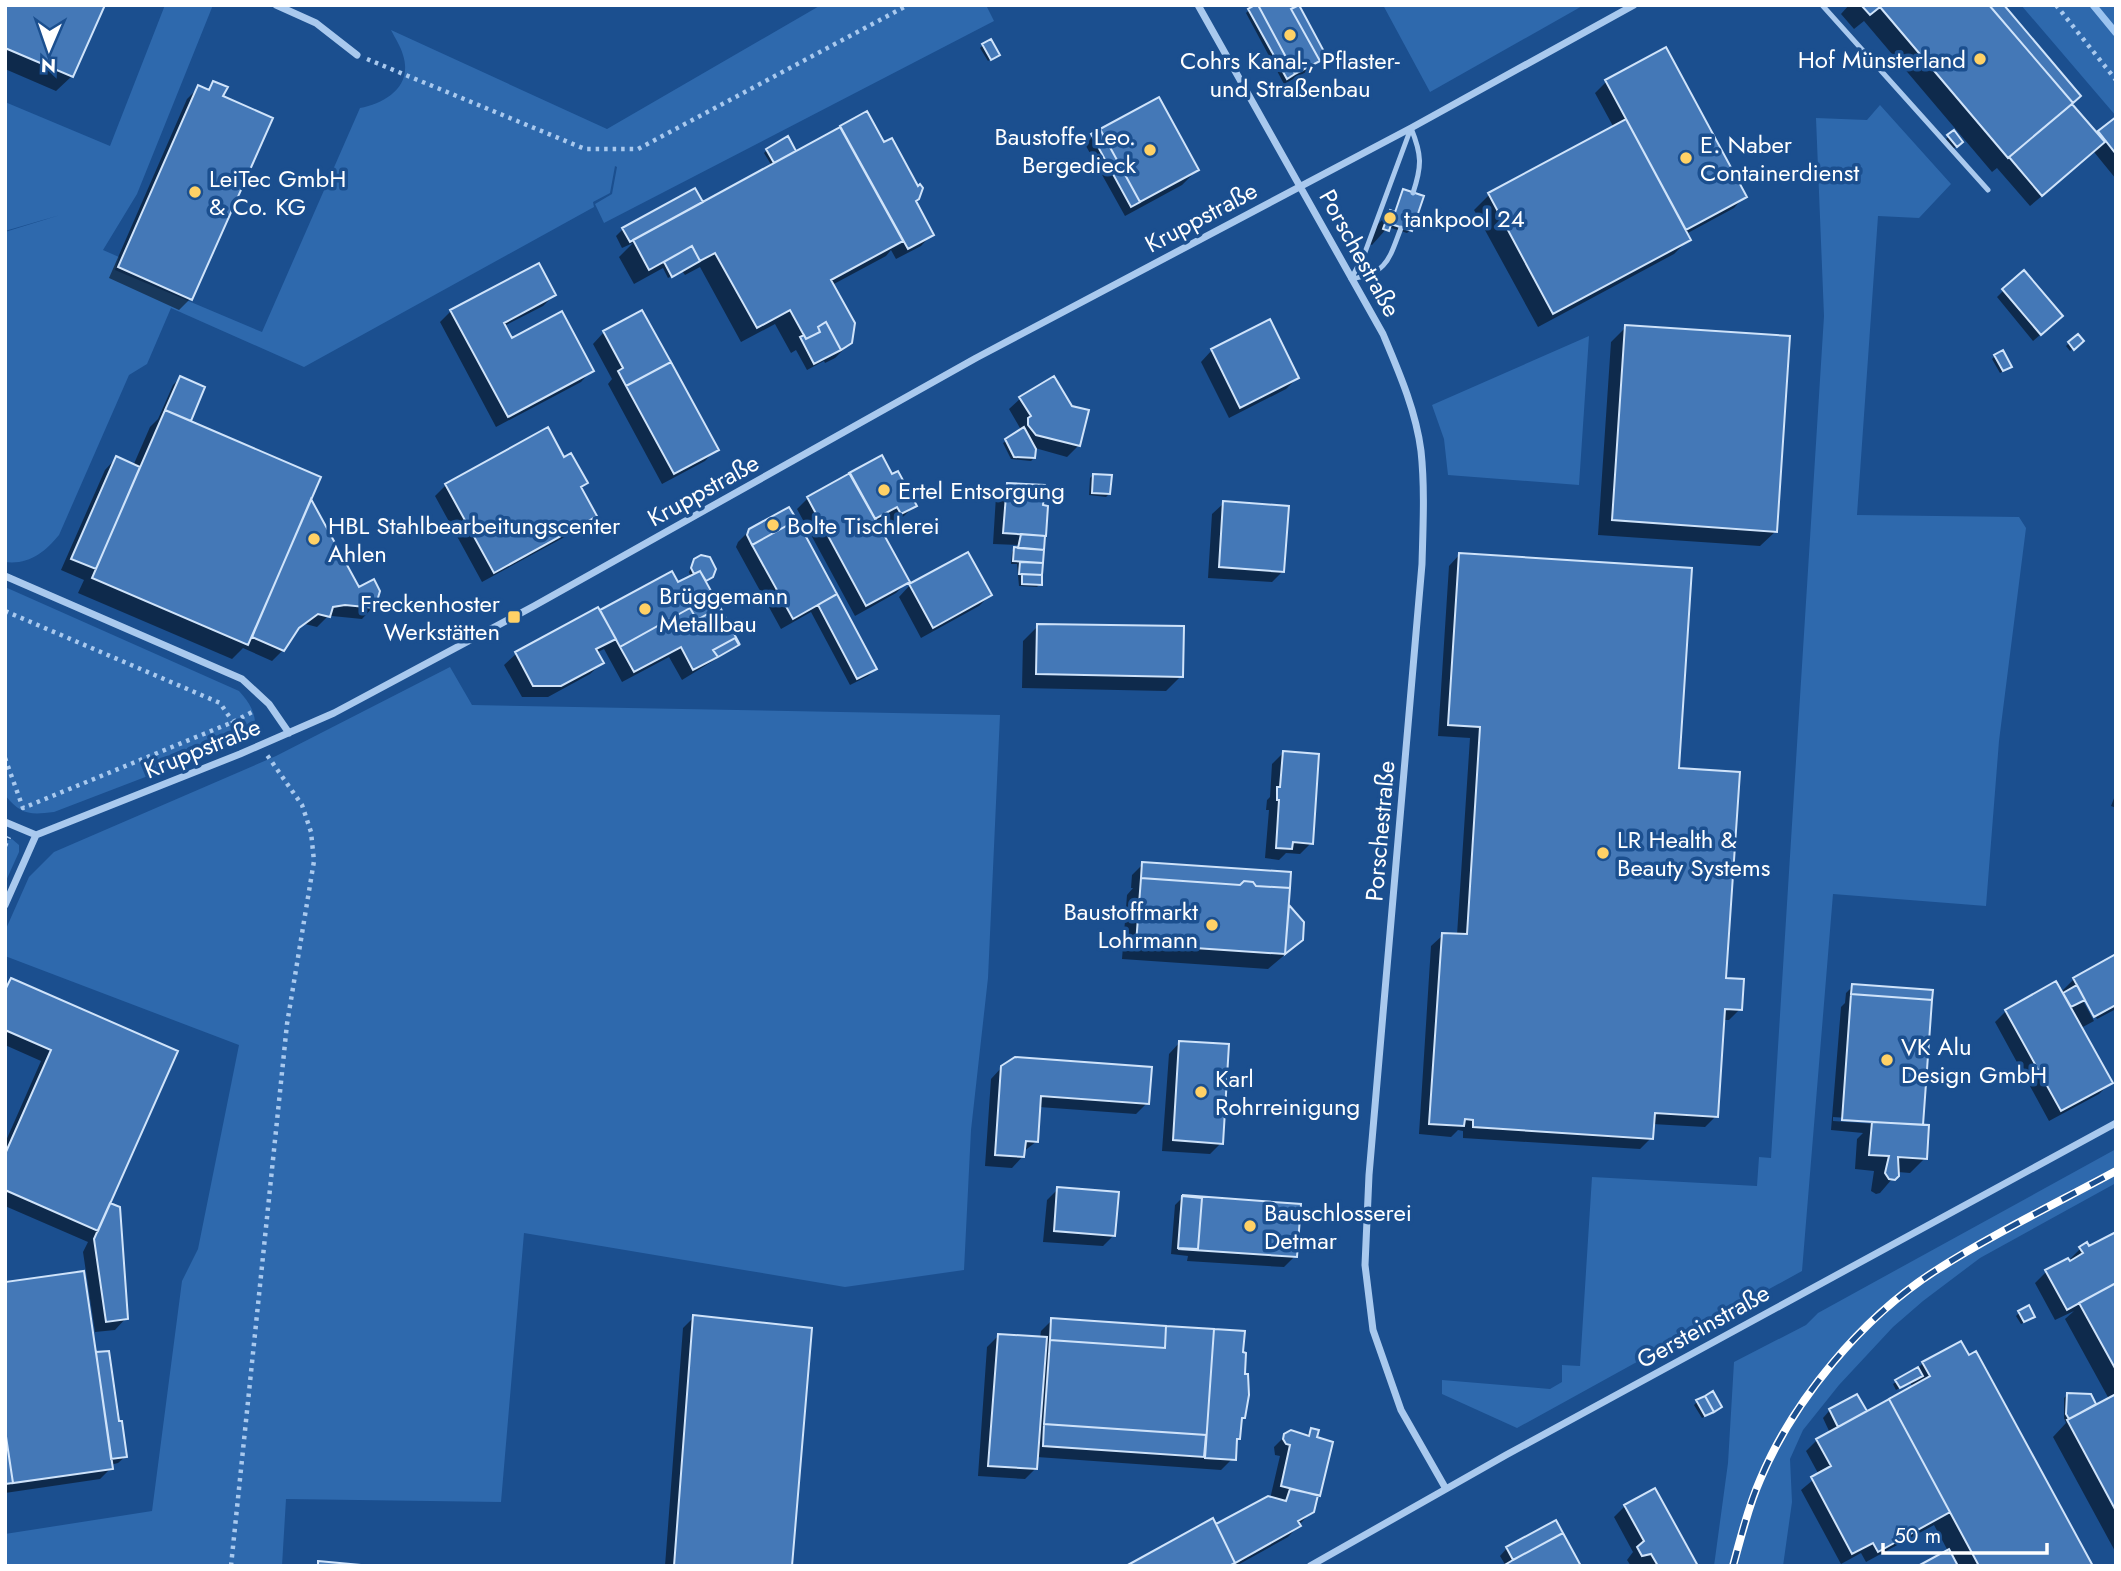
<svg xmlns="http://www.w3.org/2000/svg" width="2121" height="1571" viewBox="0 0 2121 1571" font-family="Jost,sans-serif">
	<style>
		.green { fill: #2e69ad }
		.shadow { fill: #0007; fill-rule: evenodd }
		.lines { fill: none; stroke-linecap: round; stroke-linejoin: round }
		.stream { stroke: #9cc4f0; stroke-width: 7 }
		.building { fill: #4478b7; stroke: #cfe3fa; stroke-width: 2 }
		.path { stroke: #a9c9ee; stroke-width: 4.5; stroke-dasharray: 3.5 5; stroke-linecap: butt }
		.service { stroke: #a9c9ee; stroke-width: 5 }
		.minor { stroke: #a9c9ee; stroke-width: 7 }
		.rail-casing { stroke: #fff; stroke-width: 8 }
		.rail { stroke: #1b4f8f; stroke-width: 5; stroke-dasharray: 16; stroke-linecap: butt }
		.poi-dot { fill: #ffd166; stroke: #1b4f8f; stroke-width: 2.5 }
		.labels { text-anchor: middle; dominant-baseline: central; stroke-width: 7; stroke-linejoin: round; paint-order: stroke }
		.poi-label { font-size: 24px; fill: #fff; stroke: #1b4f8f; text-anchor: start }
		.street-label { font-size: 24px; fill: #fff; stroke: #1b4f8f }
	</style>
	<rect width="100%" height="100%" fill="#1b4f8f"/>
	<path class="green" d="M165 5H213L137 194 103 250 119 257 115 270 262 332 360 108C386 103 413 86 403 55 401 47 395 38 391 30L607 129 821 5H986L994 21 604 223 595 204 612 194 617 167 615 166 610 193 593 202 594 207 304 367 171 308 147 364 129 375 59 535C45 552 29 565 5 562V232L60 215 5 231V102L110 146Z
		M1383 5H1584L1430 92Z
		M2021 5H2116V116Z
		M1880 105 1951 184 1919 218 1878 216 1857 515 2019 517 2026 528 1999 741 1986 906 1833 894 1802 1271 1517 1428 1442 1394V1380L1550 1389 1562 1382V1365L1580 1366 1592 1177 1757 1186 1759 1157 1771 1158 1824 316 1816 118 1867 120Z
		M1589 336 1579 485 1448 475 1444 439 1432 405Z
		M5 587 239 691C252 705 257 716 255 735L54 812C30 815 21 815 5 795Z
		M450 667 472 705 1000 715 988 978 971 1130 964 1270 845 1287 524 1233 501 1502 286 1499 282 1566H5V1534L152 1511 182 1281 198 1249 239 1045 5 956V931L29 877 54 852 276 756Z
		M12 839 19 845V852L5 883V841Z
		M2116 1149V1183L1980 1258 1923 1301 1893 1327 1839 1385 1803 1430 1790 1459 1792 1502 1783 1566H1714L1728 1463 1734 1362 1806 1325 1818 1313Z"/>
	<path class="shadow" d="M5 5H103L72 76 56 91 5 69Z
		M1297 5 1325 57 1306 72 1284 84 1246 13 1249 10Z
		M1849 5H2002L2070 105 2096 135 2116 120V179L2094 152 2030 206 1997 168 1992 172 1864 21 1854 29 1841 14ZM2055 116 2058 118 2040 134 2038 131Z
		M983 45 994 57 988 61 980 48Z
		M1665 49 1745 196 1734 208 1686 234 1689 239 1674 254 1538 327 1474 210 1489 195 1614 128 1595 93 1606 82Z
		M213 83 220 97 190 299 179 310 109 278 187 99 198 88 206 91Z
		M841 127 914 202 932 234 921 246 896 259 891 250 886 256 832 285 850 343 835 358 825 363 824 361 807 370 796 350 791 353 775 324 741 342 700 267 685 275 682 271 668 278 663 268 634 284 619 257 633 243 622 248 616 236 623 229 702 204 772 166 764 153 767 150 794 151 788 156Z
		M1092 136 1197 170 1182 185 1125 216 1086 146Z
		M1949 136 1961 142 1953 149 1946 139Z
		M1403 191 1410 230 1407 233 1388 227 1372 245 1369 244 1375 227 1390 212 1394 213Z
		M2004 290 2054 323 2033 341 1997 297Z
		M554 295 543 306 504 326 511 340 592 370 581 382 496 427 440 322 451 311Z
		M1626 327 1776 531 1760 546 1598 535 1611 342Z
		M604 332 716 449 705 461 662 484 608 384 612 379 593 344Z
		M2077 336 2082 341 2070 351 2066 346Z
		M1212 350 1297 378 1286 389 1229 418 1201 362Z
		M1995 356 2010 367 2000 373 1992 359Z
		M180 378 203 388 188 422 306 507 359 589 373 607 362 619 332 616H328L317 627 305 624 294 632 283 650 272 661 243 648 232 659 78 593 84 580 61 570 105 470 116 458 133 466 150 427 158 419 173 385Z
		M1021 398 1079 445 1067 457 1035 448 1034 458 1031 461 1011 459 1003 443 1018 433 1020 428 1009 409Z
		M881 458 892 476 915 505 904 516 889 524 885 516 875 522 907 582 896 593 855 616 797 509 808 498Z
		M563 459 586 483 580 489 594 516 583 527 482 582 435 496 446 485Z
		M1093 475 1109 494 1106 497 1089 495 1090 478Z
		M1008 484 1041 507 1045 535 1043 537 1040 584 1037 587 1019 586 1017 564H1011L1012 552 1018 545 993 544 996 496Z
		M1224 503 1283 571 1272 582 1208 578 1212 514Z
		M789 509 875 669 868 676 850 685 811 612 781 629 736 547 738 542 750 530Z
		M1460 554 1677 770 1724 979 1740 1009 1729 1020H1722L1716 1116 1705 1127 1652 1124 1651 1138 1640 1149 1463 1138V1131L1458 1130 1451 1137 1419 1134 1431 946 1443 935H1457L1470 738 1438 736 1449 566Z
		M695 560 712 576 704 582 737 645 734 648 682 680 669 657 622 682 604 649 596 653 602 663 590 674 548 697H522L504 665 516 654 671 573 677 585 691 577 689 572Z
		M910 585 990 595 979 606 921 638 899 597Z
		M1038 626 1181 676 1166 691 1022 688 1023 641Z
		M1283 753 1311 843 1300 854 1286 853 1279 860 1265 858 1269 810H1266L1267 800 1270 797 1272 764Z
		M2116 793V808L2111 806Z
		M1143 864 1289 907 1303 923 1294 947 1268 969 1122 959 1127 895 1133 888H1131L1132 875Z
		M2116 956V1009L2097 1019 2085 997 2082 999 2094 1021 2081 1028 2111 1082 2099 1094 2049 1121 1995 1022 2006 1011 2061 992 2074 979Z
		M11 980 175 1052 108 1204 126 1318 115 1330 95 1332 83 1252 88 1242 5 1206V1143L41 1061 5 1045V986Z
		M1853 986 1921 1127 1925 1158 1910 1173 1898 1172 1880 1193 1876 1194 1871 1191 1874 1171 1855 1169 1857 1139 1863 1133 1831 1130 1841 1007 1845 1003 1846 993ZM1833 1117 1905 1122V1126L1833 1121Z
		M1180 1042 1221 1143 1210 1154 1162 1151 1169 1054Z
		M1002 1067 1147 1103 1136 1114 1039 1107 1037 1141 1023 1152V1156L1012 1168 985 1166 991 1079Z
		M1058 1189 1114 1235 1103 1246 1043 1242 1047 1200Z
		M1182 1198 1295 1256 1284 1267 1187 1261 1188 1256 1171 1254 1175 1205Z
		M2116 1234V1553L2053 1437 2066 1423 2064 1418V1398L2067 1395H2090L2095 1407 2109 1399 2065 1319 2074 1311 2055 1320 2035 1283 2046 1272 2068 1261 2081 1248H2089Z
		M5 1284 95 1356 97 1354 126 1456 118 1463 110 1465 111 1468 100 1479 5 1493Z
		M2019 1313 2030 1319 2021 1324 2016 1316Z
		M694 1317 790 1566H665L683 1328Z
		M1052 1320 1242 1333 1247 1395 1232 1459 1221 1470 1037 1457 1036 1468 1025 1479 978 1476 987 1347 998 1336 1040 1339 1041 1331Z
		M1923 1363 2091 1566H1922L1948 1551 1934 1525 1866 1562 1861 1553 1841 1564 1801 1490 1819 1475 1806 1451 1817 1440 1830 1433 1823 1418 1830 1410H1865L1859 1416 1913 1388 1910 1382 1896 1390 1893 1384 1916 1370Z
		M1697 1402 1717 1410 1702 1418 1694 1405Z
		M1312 1430 1319 1495 1315 1499 1312 1511 1288 1537 1236 1566H1129L1215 1527 1270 1499 1280 1456 1275 1455 1274 1447 1286 1435 1305 1436Z
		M1625 1506 1696 1566H1631L1627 1560 1633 1552 1614 1517Z
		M1507 1548 1579 1566H1506L1500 1556Z"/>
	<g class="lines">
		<path class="stream" d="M2093 5 2116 33"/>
	</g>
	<path class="building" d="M5 5H105L73 77 5 48Z
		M1255 5H1258L1295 74 1287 79 1248 9Z
		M1258 5H1298L1291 9 1320 61 1295 74Z
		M1299 5 1327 57 1320 61 1291 9Z
		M1861 5H1989L2073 103 2008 158 1880 7 1870 15Z
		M1989 5H2004L2081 96 2073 103Z
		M991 39 1000 55 991 60 982 44Z
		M1666 47 1747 197 1686 230 1605 80Z
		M213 81 228 87 223 96 273 118 192 300 118 267 198 85 209 90Z
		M1159 97 1199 170 1140 202 1100 129Z
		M2072 104 2105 142 2042 196 2009 157Z
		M867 111 884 142 892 138 918 186 920 184 923 188 919 199 916 201 934 235 908 249 840 126Z
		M2116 117V154L2098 131Z
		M1626 119 1691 240 1553 314 1488 193Z
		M840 127 903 241 831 280 855 323 852 343 841 350 826 322 818 327 820 332 806 339 790 310 757 328 715 253 700 261 692 246 649 270 633 240Z
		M1100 129 1140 202 1131 207 1091 134Z
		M1954 130 1963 142 1957 147 1947 135Z
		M788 136 796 151 774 163 766 149Z
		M695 188 703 202 630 242 622 228Z
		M1403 189 1424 196 1412 231 1391 224Z
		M1390 210 1395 212 1389 231 1383 229Z
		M692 246 700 261 672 277 664 262Z
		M539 263 556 295 504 323 512 338 562 311 594 371 508 417 450 310Z
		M2024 270 2063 316 2041 335 2002 289Z
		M642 310 671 362 626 386 618 371 623 368 603 331Z
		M1270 319 1299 378 1240 408 1211 349Z
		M826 322 841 350 814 364 800 337 804 335 806 339 820 332 818 327Z
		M1625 325 1790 336 1777 532 1612 520Z
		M2078 334 2084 341 2074 350 2068 342Z
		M2003 350 2012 367 2003 371 1994 355Z
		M671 362 719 450 674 474 626 386Z
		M180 376 205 387 191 421 165 410Z
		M1054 376 1072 406 1089 410 1080 446 1036 435 1028 425V418L1031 416 1019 397Z
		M165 410 321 477 248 645 92 578Z
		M548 427 564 457 571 453 588 483 581 487 597 516 494 573 445 484Z
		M1024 427 1036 449 1035 458 1014 457 1005 439Z
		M882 455 892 474 898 471 917 506 901 514 897 507 875 519 849 473Z
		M116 456 140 467 96 569 71 559Z
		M850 473 910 582 866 606 807 497Z
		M1093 474 1112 475 1110 494 1092 493Z
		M1007 483 1045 485 1043 505 1048 506 1046 536 1003 533Z
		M311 499 359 587 374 579 380 591 375 608 345 605 333 607 330 617 318 614 299 628 284 651 252 637Z
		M1223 501 1289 506 1284 572 1219 567Z
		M789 507 797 520 752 545 747 535 749 529Z
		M797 520 837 594 793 619 752 545Z
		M1021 534 1045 536 1044 550 1018 548Z
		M1014 547 1044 550 1043 563 1013 561Z
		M968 552 992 595 933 628 909 584Z
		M1459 553 1692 568 1679 768 1740 772 1726 978 1744 979 1742 1010 1725 1009 1718 1117 1655 1113 1653 1139 1473 1127V1120L1465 1119 1464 1126 1429 1124 1442 933 1467 934 1480 727 1448 725Z
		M701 555 710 557 716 569 713 577 706 581 700 571 694 574 691 568 694 559Z
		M1020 562 1043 563 1042 575 1019 574Z
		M672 571 678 582 700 571 720 607 697 620 690 608 620 647 600 610Z
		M1022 574 1042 575V585L1022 584Z
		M837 594 877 669 857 679 818 605Z
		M598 607 616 639 596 649 604 663 561 686H533L515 652Z
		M720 607 740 645 735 638 713 650 718 657 693 670 681 647 634 672 620 647 690 608 697 620Z
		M1037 624 1184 626 1183 677 1036 674Z
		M735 638 739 645 718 657 713 650Z
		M1283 751 1319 754 1313 844 1293 842 1292 849 1276 848 1279 800H1277V787H1280Z
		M1142 862 1291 872 1290 888 1256 886 1253 882 1244 881 1240 885 1141 878Z
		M1141 878 1240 885 1244 881 1253 882 1256 886 1290 888 1285 954 1136 944Z
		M1289 905 1304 922 1303 940 1285 954Z
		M2116 954V1005L2094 1017 2073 978Z
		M11 978 178 1051 98 1231 5 1190V1154L51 1050 5 1030V990Z
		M2056 981 2113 1083 2061 1111 2005 1010Z
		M1852 984 1933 990 1932 1000 1851 994Z
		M2077 985 2085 1000 2071 1007 2063 993Z
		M1851 994 1932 1000 1923 1125 1842 1120Z
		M1179 1041 1229 1044 1223 1144 1173 1140Z
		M1015 1057 1152 1067 1149 1104 1041 1096 1038 1142 1026 1141 1024 1157 995 1155 1001 1066Z
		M1872 1122 1929 1125 1927 1159 1898 1157 1899 1176 1895 1180 1889 1179 1885 1173 1889 1156 1869 1155Z
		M1057 1187 1119 1192 1115 1236 1054 1231Z
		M1182 1195 1301 1204 1297 1257 1178 1249H1198L1202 1198Z
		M1182 1196 1202 1198 1198 1249 1178 1248Z
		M110 1203 120 1207 128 1319 106 1322 94 1239Z
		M2116 1232V1283L2067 1310 2045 1270 2068 1258 2070 1261 2083 1253 2079 1247 2087 1242 2089 1246Z
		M84 1271 113 1469 13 1483 5 1430V1282Z
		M2116 1283V1370L2079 1303Z
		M2029 1305 2035 1317 2024 1322 2018 1311Z
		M693 1315 812 1328 792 1566H674Z
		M1051 1318 1166 1326 1165 1348 1050 1340Z
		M1166 1326 1214 1329 1205 1458 1206 1435 1044 1424 1050 1340 1165 1348Z
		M1214 1329 1245 1331 1243 1352 1246 1353 1245 1374H1248L1249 1395 1245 1418H1242L1240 1439H1237L1236 1460 1205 1458Z
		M998 1334 1047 1337 1037 1469 988 1466Z
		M1961 1341 1969 1355 1976 1351 2093 1566H1979L1889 1399 1930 1376 1922 1362Z
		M109 1351 119 1421H122L127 1457 111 1459 96 1352Z
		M1918 1367 1923 1376 1900 1388 1895 1380Z
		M1713 1391 1722 1407 1714 1412 1705 1396Z
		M2067 1393 2091 1394 2096 1404 2069 1419 2066 1414Z
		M1857 1394 1867 1411 1838 1427 1829 1409Z
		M2116 1394V1511L2067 1420Z
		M1705 1396 1714 1412 1705 1416 1696 1400Z
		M1889 1399 1950 1512 1878 1552 1873 1543 1852 1554 1811 1477 1831 1466 1816 1439Z
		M1044 1424 1206 1435 1204 1457 1043 1446Z
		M1311 1428 1319 1430 1317 1437 1333 1442 1320 1496 1281 1486 1290 1445 1286 1444 1283 1439 1284 1434 1291 1430 1309 1436Z
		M5 1430 13 1483 5 1484Z
		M1655 1488 1698 1566H1658L1651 1554 1642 1556 1637 1547 1644 1541 1624 1505Z
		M1290 1489 1318 1495 1314 1512 1298 1521 1301 1526 1235 1563 1216 1524 1268 1496 1286 1501Z
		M1213 1518 1235 1563 1229 1566H1126Z
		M1556 1520 1563 1533 1513 1560 1506 1547Z
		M1563 1533 1581 1566H1503L1513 1560Z
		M1949 1549 1958 1566H1918Z
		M318 1561 361 1565 365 1566H318Z"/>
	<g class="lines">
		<path class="path" d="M2056 5 2116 80
			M367 59 585 149H638L908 5
			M5 611 220 703 233 722 237 740
			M5 758 23 808 233 722 256 710
			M5 846 9 837
			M231 1566 287 1024 314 861 311 832 302 805 267 755"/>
		<path class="service" d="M1822 5 1988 190
			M1401 228C1389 259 1388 273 1351 279L1364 255 1411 128C1422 155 1422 166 1413 193"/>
		<path class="minor" d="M276 5 316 23 357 55
			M1198 5 1383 334C1399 372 1416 411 1421 451 1425 488 1423 527 1422 564L1369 1175 1365 1265 1373 1330 1401 1410 1446 1489
			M5 576 242 679 269 704 289 733
			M5 822 36 835 240 754 334 713 534 606 976 358 1411 128 1634 5
			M5 905 36 835
			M1310 1566 1506 1455 2116 1123"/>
		<g class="rail-casing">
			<path id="rail" d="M1733 1566C1741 1537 1748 1507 1760 1480 1794 1399 1862 1318 1935 1271 1993 1234 2055 1204 2116 1171"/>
		</g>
		<use href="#rail" class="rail"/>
	</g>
	<g class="poi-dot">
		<circle cx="1290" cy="35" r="7"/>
		<circle cx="1980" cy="59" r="7"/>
		<circle cx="1150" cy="150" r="7"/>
		<circle cx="1686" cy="158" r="7"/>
		<circle cx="195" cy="192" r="7"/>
		<circle cx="1390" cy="218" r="7"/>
		<circle cx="884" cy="490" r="7"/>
		<circle cx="773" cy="525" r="7"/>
		<circle cx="314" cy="539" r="7"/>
		<circle cx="645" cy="609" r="7"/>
		<rect x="507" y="610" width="14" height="14" rx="3.5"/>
		<circle cx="1603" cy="853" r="7"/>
		<circle cx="1212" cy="925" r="7"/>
		<circle cx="1887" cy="1060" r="7"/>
		<circle cx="1201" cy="1092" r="7"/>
		<circle cx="1250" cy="1226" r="7"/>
	</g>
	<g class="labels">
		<g class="poi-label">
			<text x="1966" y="59" text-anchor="end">Hof Münsterland</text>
			<text x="1290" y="60" text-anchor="middle">Cohrs Kanal-, Pflaster-<tspan x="1290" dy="28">und Straßenbau</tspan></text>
			<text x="1136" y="136" text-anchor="end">Baustoffe Leo.<tspan x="1136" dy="28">Bergedieck</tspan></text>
			<text x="1700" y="144">E. Naber<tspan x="1700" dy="28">Containerdienst</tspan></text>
			<text x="209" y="178">LeiTec GmbH<tspan x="209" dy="28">&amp; Co. KG</tspan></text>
			<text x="1404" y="218">tankpool 24</text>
			<text x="898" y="490">Ertel Entsorgung</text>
			<text x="328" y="525">HBL Stahlbearbeitungscenter<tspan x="328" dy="28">Ahlen</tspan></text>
			<text x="787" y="525">Bolte Tischlerei</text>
			<text x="659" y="595">Brüggemann<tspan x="659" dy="28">Metallbau</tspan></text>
			<text x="500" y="603" text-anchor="end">Freckenhoster<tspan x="500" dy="28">Werkstätten</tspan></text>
			<text x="1617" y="839">LR Health &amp;<tspan x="1617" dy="28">Beauty Systems</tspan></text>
			<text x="1198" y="911" text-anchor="end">Baustoffmarkt<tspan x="1198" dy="28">Lohrmann</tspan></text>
			<text x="1901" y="1046">VK Alu<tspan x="1901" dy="28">Design GmbH</tspan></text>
			<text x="1215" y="1078">Karl<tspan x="1215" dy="28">Rohrreinigung</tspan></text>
			<text x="1264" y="1212">Bauschlosserei<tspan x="1264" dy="28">Detmar</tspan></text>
		</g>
		<g class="street-label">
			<text transform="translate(1201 217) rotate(-28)">Kruppstraße</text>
			<text transform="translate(1360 253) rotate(61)">Porschestraße</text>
			<text transform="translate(703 490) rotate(-29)">Kruppstraße</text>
			<text transform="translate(202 748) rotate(-22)">Kruppstraße</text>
			<text transform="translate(1380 831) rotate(-85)">Porschestraße</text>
			<text transform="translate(1703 1326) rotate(-29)">Gersteinstraße</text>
		</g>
	</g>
	<rect width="2121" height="1571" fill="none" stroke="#ffffff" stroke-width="14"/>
	<g transform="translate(49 49) rotate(182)" stroke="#1b4f8f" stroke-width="5" paint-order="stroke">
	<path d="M0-5L12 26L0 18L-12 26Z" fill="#ffffff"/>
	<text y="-10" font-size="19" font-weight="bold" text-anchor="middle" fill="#ffffff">N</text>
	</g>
	<path d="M1883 1543v10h164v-10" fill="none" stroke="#ffffff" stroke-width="3.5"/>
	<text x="1894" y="1543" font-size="21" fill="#ffffff" stroke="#1b4f8f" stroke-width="5" paint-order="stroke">50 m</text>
</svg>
